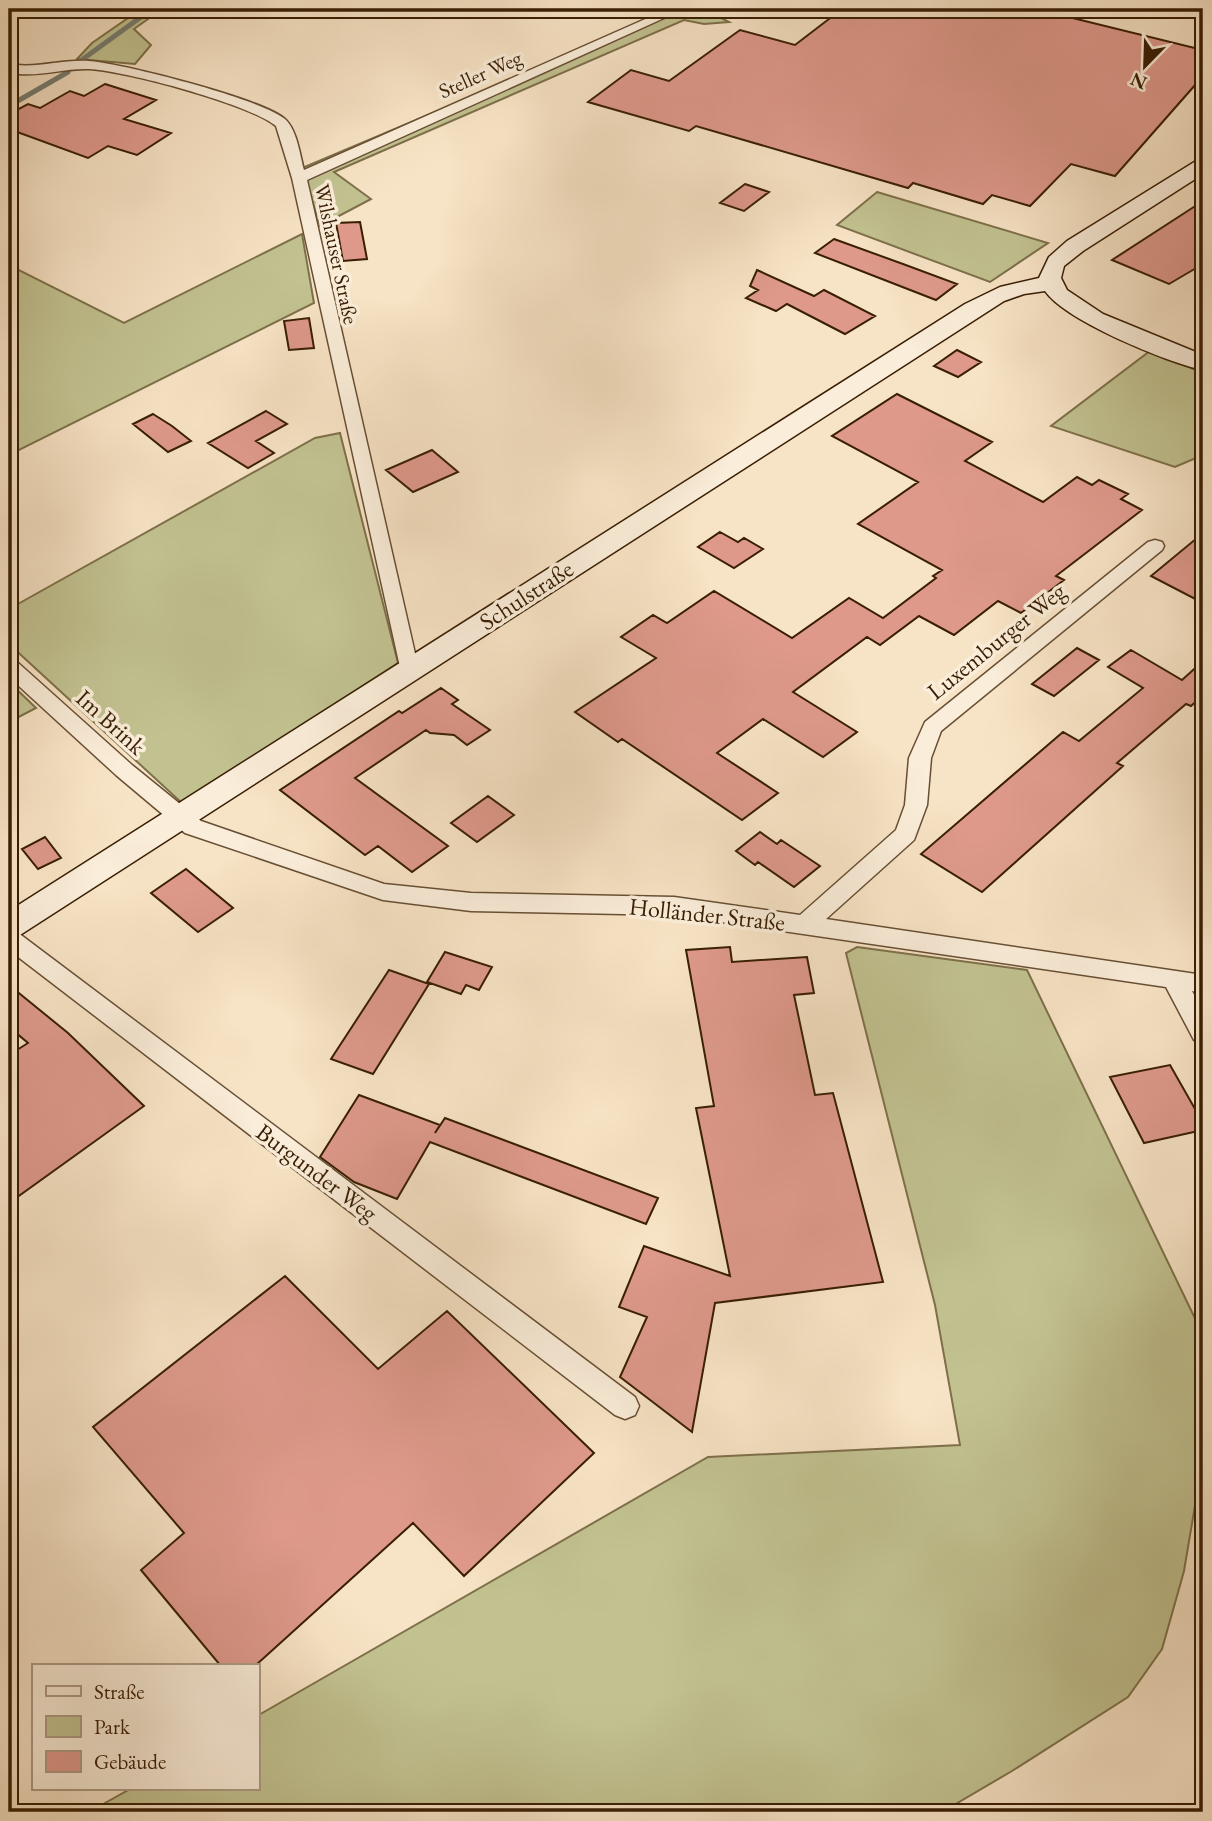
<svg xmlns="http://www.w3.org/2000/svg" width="1212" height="1821" viewBox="0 0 1212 1821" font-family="'EB Garamond',serif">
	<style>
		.green { fill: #c2c291; stroke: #7e704a; stroke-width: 2 }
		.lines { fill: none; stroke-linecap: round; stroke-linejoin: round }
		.stream { stroke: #767d72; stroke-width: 5 }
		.building { fill: #de998b; stroke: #391e03; stroke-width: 2 }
		.street-casing { stroke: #684f34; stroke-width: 3 }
		.secondary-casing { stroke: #391e03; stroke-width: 3 }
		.street { fill: #faedd9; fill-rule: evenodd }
		.secondary { fill: #faedd9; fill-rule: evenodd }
		.labels { text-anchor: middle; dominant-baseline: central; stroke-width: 7; stroke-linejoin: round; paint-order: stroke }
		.far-street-label { font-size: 21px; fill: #391e03; stroke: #faedd9 }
		.street-label { font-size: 24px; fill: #391e03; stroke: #faedd9 }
	</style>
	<rect width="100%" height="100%" fill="#f7e3c5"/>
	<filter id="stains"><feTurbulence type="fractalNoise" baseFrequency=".00286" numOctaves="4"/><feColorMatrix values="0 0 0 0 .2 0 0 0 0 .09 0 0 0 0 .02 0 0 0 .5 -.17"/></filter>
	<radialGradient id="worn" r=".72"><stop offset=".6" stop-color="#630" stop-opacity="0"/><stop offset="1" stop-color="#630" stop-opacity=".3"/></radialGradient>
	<path class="green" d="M141 9H162L134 29 151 45 135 64 77 59 92 43Z
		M676 9H704L729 22 704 24 684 20 334 172 371 199 320 226 302 168 675 11Z
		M877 192 1048 243 990 282 837 225Z
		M302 234 314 303 9 455V265L124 323Z
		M1150 351 1203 373V455L1175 467 1051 426Z
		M340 433 398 663 183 804 9 644V609L315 438Z
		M9 682 36 708 9 722Z
		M857 947 1027 970 1203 1335V1470H1201L1184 1571 1162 1649 1128 1697 1012 1771 942 1812H89L132 1788H257V1716L708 1457 960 1445 935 1305 846 953Z"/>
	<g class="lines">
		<path class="stream" d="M83 59 152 9
			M9 106 68 72"/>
	</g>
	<path class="building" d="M842 9H1036L1203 50V76L1115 176 1071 164 1030 206 992 195 983 204 913 183 908 188 696 126 689 131 588 102 631 70 669 81 740 30 795 45Z
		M105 84 156 100 124 119 171 133 137 155 108 146 88 158 9 129V114L28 104 40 108 70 91 84 96Z
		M745 184 769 192 744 211 720 203Z
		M1203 201V264L1169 284 1112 260Z
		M360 222 367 259 343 261 336 223Z
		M834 239 903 264 957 284 936 300 815 253Z
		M757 270 814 296 824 290 875 316 845 334 787 304 776 311 746 298 758 290 750 286Z
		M309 318 314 348 289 350 284 321Z
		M957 350 981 362 958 377 934 366Z
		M897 394 992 442 965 461 1043 502 1077 477 1092 485 1099 480 1128 494 1121 499 1142 510 1056 576 1064 580 1021 613 998 601 954 635 919 616 880 645 867 637 793 692 857 732 823 757 763 719 717 753 778 793 742 820 622 739 618 742 575 712 656 658 621 637 653 615 667 623 714 591 792 638 849 598 883 618 936 578 933 576 942 570 858 524 918 482 832 436Z
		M266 411 287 424 256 441 274 453 248 468 208 443Z
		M153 414 172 426 191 441 168 452 133 424Z
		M432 450 458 472 413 492 386 470Z
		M720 532 738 542 744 538 763 549 734 568 698 547Z
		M1203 533V603L1151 576Z
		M1077 648 1099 660 1054 696 1032 684Z
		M1131 650 1182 680 1203 661V695L1191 706 1186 704 1117 763 1123 766 982 892 921 854 1063 732 1079 741 1143 688 1108 667Z
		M441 688 458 700 452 704 490 730 467 745 454 735 430 733 426 730 355 778 448 846 412 872 378 846 365 855 280 790 399 711 402 713Z
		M488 796 514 815 477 842 451 823Z
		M760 832 777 844 781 840 820 866 794 887 758 862 755 865 736 851Z
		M45 837 61 858 38 869 22 849Z
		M186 869 233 908 198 932 151 893Z
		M730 947 732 962 807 957 814 993 794 995 815 1095 833 1093 883 1282 715 1303 692 1432 620 1377 647 1317 619 1307 644 1246 730 1276 696 1108 714 1106 686 950Z
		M445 952 492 967 479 990 466 985 461 994 427 982Z
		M389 970 429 984 373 1074 331 1059Z
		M9 985 68 1033 144 1106 9 1203V1055L28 1043 9 1027Z
		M1170 1065 1203 1123V1130L1144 1143 1110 1077Z
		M359 1095 440 1125 435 1133 445 1118 658 1198 646 1224 430 1142 397 1199 354 1182 320 1157Z
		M285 1276 378 1369 447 1311 594 1453 464 1576 413 1523 256 1665H220L141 1570 184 1533 93 1427Z"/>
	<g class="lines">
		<g class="street-casing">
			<path id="street" d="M668 9H684L307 180 419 671 416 676H402L292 178 276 126C249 104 126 71 89 69 66 68 43 76 19 74L9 72V64C36 69 62 59 89 61 121 63 266 100 286 120 297 131 300 155 304 170Z
				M1155 540 1162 542 1164 546 1162 550 941 731 931 758 927 805 914 840 826 919 1203 975V993L1192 991 1203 1011V1043L1194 1040 1166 987 674 915 471 911 383 900 185 833 116 775 9 677V659L16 661 132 765 201 821 384 884 471 893 674 897 800 915 896 830 905 805 909 758 925 722 1148 542Z
				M9 929 17 932 635 1397 639 1406 635 1415 625 1419 615 1415 9 950Z"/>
		</g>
		<g class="secondary-casing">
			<path id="secondary" d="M1203 159V174L1083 251 1064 266 1061 278 1067 290 1103 314 1203 355V370C1166 362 1066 321 1045 291L1024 294 1004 301 20 935 9 938V911L965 304 1000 287 1039 278 1049 257 1067 241 1196 161Z"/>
		</g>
		<use href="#street" class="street"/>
		<use href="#secondary" class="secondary"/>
	</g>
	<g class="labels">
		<g class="far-street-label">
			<text transform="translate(480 74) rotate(-24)">Steller Weg</text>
			<text transform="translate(337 254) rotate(78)">Wilshauser Straße</text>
		</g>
		<g class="street-label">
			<text transform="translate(526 595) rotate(-33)">Schulstraße</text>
			<text transform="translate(996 641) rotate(-39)">Luxemburger Weg</text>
			<text transform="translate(111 722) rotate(42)">Im Brink</text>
			<text transform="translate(707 914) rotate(6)">Holländer Straße</text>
			<text transform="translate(317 1172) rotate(37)">Burgunder Weg</text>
		</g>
	</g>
	<rect width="1212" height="1821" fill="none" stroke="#f7e3c5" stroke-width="35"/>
	<rect x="10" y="10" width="1191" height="1800" fill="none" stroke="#391e03" stroke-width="3.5"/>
	<rect x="18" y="18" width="1177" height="1786" fill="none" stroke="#391e03" stroke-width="2"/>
	<rect x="32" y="1664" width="228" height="126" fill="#faedd9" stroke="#ad9a83" stroke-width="2"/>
	<rect x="46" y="1686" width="35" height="10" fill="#faedd9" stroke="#ad9a83" stroke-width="2"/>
	<text x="94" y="1699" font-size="21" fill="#391e03">Straße</text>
	<rect x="46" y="1716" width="35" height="21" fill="#c2c291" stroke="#ad9a83" stroke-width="2"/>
	<text x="94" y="1734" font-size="21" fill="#391e03">Park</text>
	<rect x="46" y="1751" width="35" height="21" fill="#de998b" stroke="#ad9a83" stroke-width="2"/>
	<text x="94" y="1769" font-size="21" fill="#391e03">Gebäude</text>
	<g transform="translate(1145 66) rotate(203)" stroke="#faedd9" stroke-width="5" paint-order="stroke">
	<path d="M0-5L12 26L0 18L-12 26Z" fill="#391e03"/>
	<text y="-10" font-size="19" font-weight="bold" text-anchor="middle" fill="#391e03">N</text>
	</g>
	<rect width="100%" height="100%" filter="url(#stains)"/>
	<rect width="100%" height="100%" fill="url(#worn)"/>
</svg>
